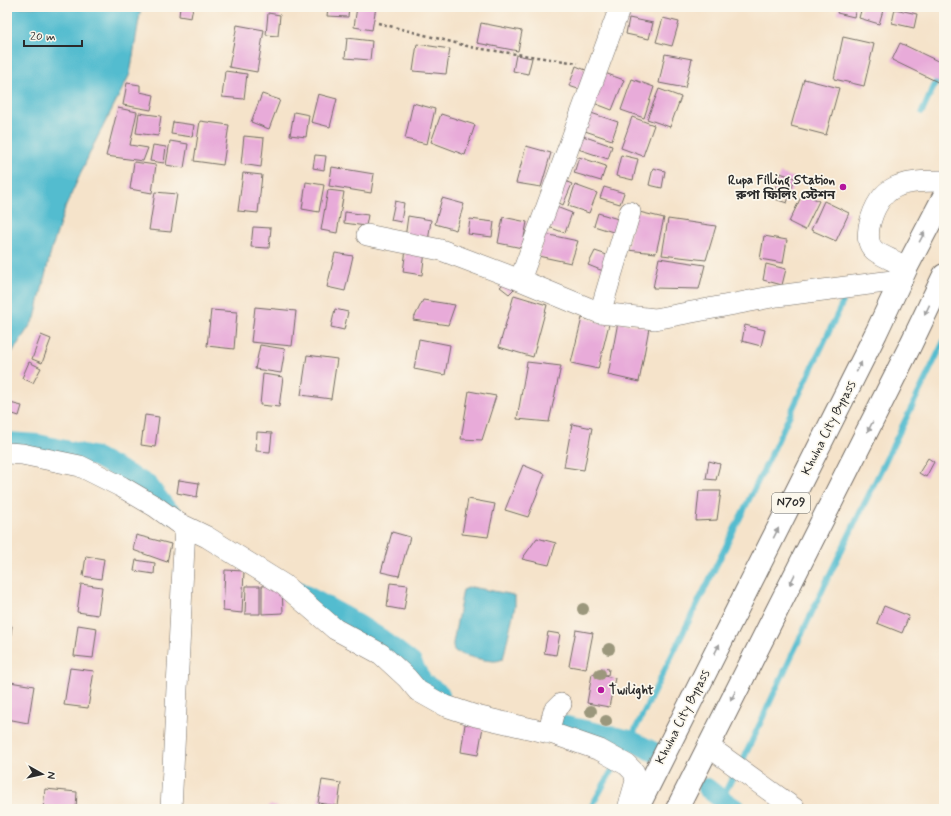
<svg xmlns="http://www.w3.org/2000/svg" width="951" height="816" viewBox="0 0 951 816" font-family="Mynerve,'Noto Sans Bengali',sans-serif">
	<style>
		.water { fill: #52bccf; stroke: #3e747d }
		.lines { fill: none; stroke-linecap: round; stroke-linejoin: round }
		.stream { stroke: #52bccf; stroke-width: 6 }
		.canal { stroke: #52bccf; stroke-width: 20 }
		.building { fill: #e8abd9 }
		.minor-casing { stroke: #726b63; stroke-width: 22 }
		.highway-casing { stroke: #726b63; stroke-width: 24 }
		.path { stroke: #726b63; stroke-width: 2.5; stroke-dasharray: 3 3; stroke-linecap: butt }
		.minor { stroke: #fff; stroke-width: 21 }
		.highway { stroke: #fff; stroke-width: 22 }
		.tree { fill: #9b977c }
		.oneway { fill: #a0a0a0 }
		.poi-dot { fill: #b5179e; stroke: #fbf7ec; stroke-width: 1.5 }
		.labels { text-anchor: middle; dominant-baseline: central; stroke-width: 3.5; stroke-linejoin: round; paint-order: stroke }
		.shield { fill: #fbf7ec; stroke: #696865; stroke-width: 1 }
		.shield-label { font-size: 12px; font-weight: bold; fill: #2b2b2b }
		.poi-label { font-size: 13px; font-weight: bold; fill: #2b2b2b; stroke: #fbf7ec; text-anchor: end }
		.street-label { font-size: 13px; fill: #2b2b2b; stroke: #fbf7ec }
	</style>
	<rect width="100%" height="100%" fill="#fbf7ec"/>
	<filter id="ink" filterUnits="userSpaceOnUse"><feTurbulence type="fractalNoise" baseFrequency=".025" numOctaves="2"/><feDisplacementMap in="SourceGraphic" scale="8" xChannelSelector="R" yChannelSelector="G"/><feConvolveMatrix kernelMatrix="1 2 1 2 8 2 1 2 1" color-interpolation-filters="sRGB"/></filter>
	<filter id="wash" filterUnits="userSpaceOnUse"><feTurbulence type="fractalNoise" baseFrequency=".012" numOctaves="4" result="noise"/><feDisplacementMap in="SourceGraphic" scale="16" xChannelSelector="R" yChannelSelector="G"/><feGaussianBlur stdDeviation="0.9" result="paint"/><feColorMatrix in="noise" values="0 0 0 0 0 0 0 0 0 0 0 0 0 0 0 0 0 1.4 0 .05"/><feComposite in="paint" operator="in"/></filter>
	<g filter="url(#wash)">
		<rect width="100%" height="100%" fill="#f5e3ca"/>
		<path class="water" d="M7 7H141L130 74 93 146 65 208 51 251 35 318 7 360Z
			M471 587 509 594 515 596V606L503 659C500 660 498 661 494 661 487 661 457 655 454 650 453 648 453 645 453 643L463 590Z"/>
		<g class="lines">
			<path class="stream" d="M922 112 944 65
				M622 752 630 740 769 459 843 302
				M741 764 828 578 944 341
				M590 809 615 765
				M716 809 734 775"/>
			<path class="canal" d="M7 442 38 444 96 457 148 485 168 511 173 514
				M298 591 346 617 380 638 412 663 423 683 440 694
				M553 723 630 740 658 754
				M707 788 721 799 736 809"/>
		</g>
		<g id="blocks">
			<path class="building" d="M180 7H193L191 18 179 16Z
				M328 7H349L348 17 327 16Z
				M357 7H376L372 30 354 27Z
				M839 7H856L854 17 837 13Z
				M862 7H884L879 24 859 18Z
				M895 9 917 14 914 28 892 23Z
				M268 13 280 15 278 36 266 35Z
				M629 18 653 23 649 39 626 34Z
				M663 18 679 22 672 46 656 42Z
				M481 23 522 31 518 51 477 43Z
				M237 25 264 30 257 72 229 67Z
				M843 37 874 44 864 86 834 79Z
				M347 38 372 41 370 60 345 58Z
				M900 43 944 64V85L892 60Z
				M417 44 450 49 446 74 413 71Z
				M665 54 692 59 685 88 659 83Z
				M516 55 532 58 528 74 513 71Z
				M576 66 588 71 581 90 569 86Z
				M225 71 247 74 244 99 222 97Z
				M602 72 624 80 612 110 591 102Z
				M632 79 654 87 644 118 621 110Z
				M804 79 839 88 826 135 791 126Z
				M127 83 140 85V92L154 95 151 110 123 105Z
				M659 89 681 97 670 127 647 119Z
				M262 94 280 100 269 129 251 122Z
				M318 94 337 99 330 127 311 122Z
				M413 103 435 109 427 144 405 139Z
				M118 108 137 112 130 145 148 148 143 161 106 156Z
				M585 111 618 122 612 140 579 129Z
				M294 112 309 115 306 137 290 135Z
				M139 113 161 116 158 136 136 133Z
				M441 114 475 125 465 155 431 142Z
				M632 117 654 125 643 156 621 148Z
				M200 121 229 125 223 165 194 161Z
				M173 122 194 125 192 137 171 134Z
				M580 135 612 146 608 159 575 148Z
				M244 136 264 138 261 167 241 164Z
				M170 141 188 144 184 168 166 165Z
				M153 145 166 147 164 163 150 161Z
				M526 146 551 153 541 187 516 183Z
				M315 155 326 156 324 170 313 168Z
				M621 155 638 159 633 180 616 176Z
				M579 157 606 166 601 181 574 173Z
				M134 162 156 165 152 193 130 189Z
				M332 167 374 174 371 193 329 186Z
				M653 168 665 171 662 188 649 185Z
				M243 173 262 175 258 213 238 211Z
				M780 173 795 178 787 203 772 198Z
				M560 179 572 184 563 205 552 199Z
				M306 182 324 185 319 212 302 209Z
				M575 185 597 193 589 213 568 206Z
				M604 187 624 193 620 204 600 198Z
				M328 190 344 192 337 233 321 230Z
				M155 192 177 194 171 232 149 230Z
				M803 193 819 201 805 230 789 222Z
				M442 198 464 204 456 230 435 224Z
				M395 201 404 203 401 222 391 220Z
				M824 201 849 213 836 241 811 230Z
				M551 205 572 213 565 233 543 225Z
				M635 211 664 218 656 253 627 250Z
				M345 212 368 215 366 226 344 223Z
				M598 213 618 219 613 232 594 226Z
				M408 216 431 220 428 242 405 238Z
				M503 217 527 222 522 248 498 243Z
				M470 219 494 222 492 237 468 234Z
				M668 219 716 226 706 260 662 255Z
				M253 227 271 228 269 248 251 247Z
				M545 234 578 241 571 263 538 256Z
				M764 236 787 240 783 263 760 259Z
				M406 249 425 252 422 275 403 272Z
				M595 251 610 256 603 271 588 265Z
				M335 253 353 256 345 291 327 287Z
				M659 258 705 265 699 289 653 288Z
				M766 264 786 269 782 285 763 280Z
				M509 279 515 288 509 294 500 287Z
				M514 295 547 305 533 357 499 347Z
				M423 300 455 305 448 325 413 320Z
				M255 307 296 311 292 346 251 342Z
				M335 309 348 312 344 330 331 327Z
				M211 310 237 312 234 349 207 346Z
				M582 318 609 324 598 369 571 363Z
				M618 322 649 328 639 382 608 375Z
				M745 325 765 330 761 346 742 341Z
				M41 335 51 339 42 363 32 359Z
				M419 339 450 345 445 375 414 369Z
				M260 345 285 349 281 373 255 369Z
				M307 355 337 359 331 399 301 395Z
				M29 362 41 368 33 383 22 378Z
				M527 362 561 366 549 422 517 419Z
				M263 374 283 377 279 407 260 405Z
				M469 391 496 396 482 440 461 439Z
				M10 403 22 406 19 416 7 412Z
				M145 415 159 417 155 447 141 445Z
				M572 424 592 428 584 470 564 467Z
				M257 432 272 433 270 452 256 451Z
				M928 458 934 462 926 477 919 473Z
				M709 461 720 464 716 480 706 479Z
				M523 465 545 474 528 517 505 510Z
				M179 480 199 483 197 497 177 493Z
				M699 491H721L717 520 696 521Z
				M468 499 495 504 488 537 462 534Z
				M392 532 410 537 399 576 381 572Z
				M136 535 171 544 167 562 133 550Z
				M537 538 556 543 549 565 522 559Z
				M86 556 104 559 101 579 83 576Z
				M136 560 155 563 154 574 134 571Z
				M225 570 244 571 242 613 223 611Z
				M390 583 408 585 404 610 387 607Z
				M81 584 102 587 98 615 77 612Z
				M282 585 283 613 262 614V586Z
				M246 586H260V614H245Z
				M884 606 909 616 902 633 877 623Z
				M7 625 12 626 8 655H7Z
				M78 625 97 628 93 658 74 656Z
				M576 630 593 633 586 669 569 666Z
				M548 632 560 634 556 655 544 653Z
				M70 668 94 671 88 708 64 705Z
				M601 668 609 669 608 675 600 674Z
				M592 674 615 678 609 707 587 703Z
				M10 682 34 686 28 723 7 719V699Z
				M465 724 483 727 478 755 461 752Z
				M322 780 341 783 338 806 318 803Z
				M45 789 77 792 76 809H43Z
				M269 805 279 807 278 809H268Z"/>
		</g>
	</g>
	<g filter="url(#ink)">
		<use href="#blocks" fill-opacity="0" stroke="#726b63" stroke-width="1"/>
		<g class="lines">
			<g class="minor-casing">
				<path id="minor" d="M620 7 520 280 600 313 655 319 777 296 900 280
					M367 235 441 250 520 280
					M907 267C899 263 879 255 874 250 867 244 868 235 869 227 879 182 904 181 944 181
					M600 313 630 212
					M7 453 22 454 80 466 122 487 156 507 178 523 207 537 284 585 335 629 381 654 407 678 418 691 443 705 476 716 554 734 600 750 627 765 634 772 636 781 628 809
					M548 733 554 711 561 704
					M708 746 795 809
					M171 809 185 527"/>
			</g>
			<g class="highway-casing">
				<path id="highway" d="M637 809 876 333 907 267 944 196
					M677 809 910 346 944 275"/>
			</g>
			<path class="path" d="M378 23 475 48 578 63"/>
			<use href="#minor" class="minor"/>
			<use href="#highway" class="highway"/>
		</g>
		<g class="tree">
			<circle cx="583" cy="609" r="6"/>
			<circle cx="609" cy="649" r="6"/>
			<circle cx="600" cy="674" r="6"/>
			<circle cx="591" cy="711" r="6"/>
			<circle cx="606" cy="721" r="6"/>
		</g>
		<defs><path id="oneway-solid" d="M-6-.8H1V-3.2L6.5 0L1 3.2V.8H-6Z"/></defs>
		<g class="oneway">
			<use href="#oneway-solid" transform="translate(922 237) rotate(-62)"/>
			<use href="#oneway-solid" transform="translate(927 310) rotate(115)"/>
			<use href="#oneway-solid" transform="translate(859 367) rotate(-63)"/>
			<use href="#oneway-solid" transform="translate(870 427) rotate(117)"/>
			<use href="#oneway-solid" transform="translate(776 533) rotate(-63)"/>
			<use href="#oneway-solid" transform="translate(792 580) rotate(117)"/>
			<use href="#oneway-solid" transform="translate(717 649) rotate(-63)"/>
			<use href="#oneway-solid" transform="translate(733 696) rotate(117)"/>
		</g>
	</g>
	<g class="poi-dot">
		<circle cx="843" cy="187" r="4"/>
		<circle cx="601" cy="690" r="4"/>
	</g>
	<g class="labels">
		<rect class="shield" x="772" y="493" width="38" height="20" rx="3"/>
		<g class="shield-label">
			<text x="791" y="503">N709</text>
		</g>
		<g class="poi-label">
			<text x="835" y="180">Rupa Filling Station<tspan x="835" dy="15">রুপা ফিলিং স্টেশন</tspan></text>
			<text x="609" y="690" text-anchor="start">Twilight</text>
		</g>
		<g class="street-label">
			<text transform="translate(829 428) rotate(-63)">Khulna City Bypass</text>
			<text transform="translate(683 717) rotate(-63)">Khulna City Bypass</text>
		</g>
	</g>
	<rect width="951" height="816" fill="none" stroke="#fbf7ec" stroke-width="24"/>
	<g transform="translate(42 774) rotate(98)" stroke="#fbf7ec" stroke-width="3" paint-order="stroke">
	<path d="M0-3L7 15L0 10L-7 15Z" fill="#2b2b2b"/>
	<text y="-6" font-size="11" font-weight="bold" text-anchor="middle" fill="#2b2b2b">N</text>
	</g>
	<path d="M24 40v6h58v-6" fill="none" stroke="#2b2b2b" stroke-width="2"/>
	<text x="30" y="40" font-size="12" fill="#2b2b2b" stroke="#fbf7ec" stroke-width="3" paint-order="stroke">20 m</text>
</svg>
